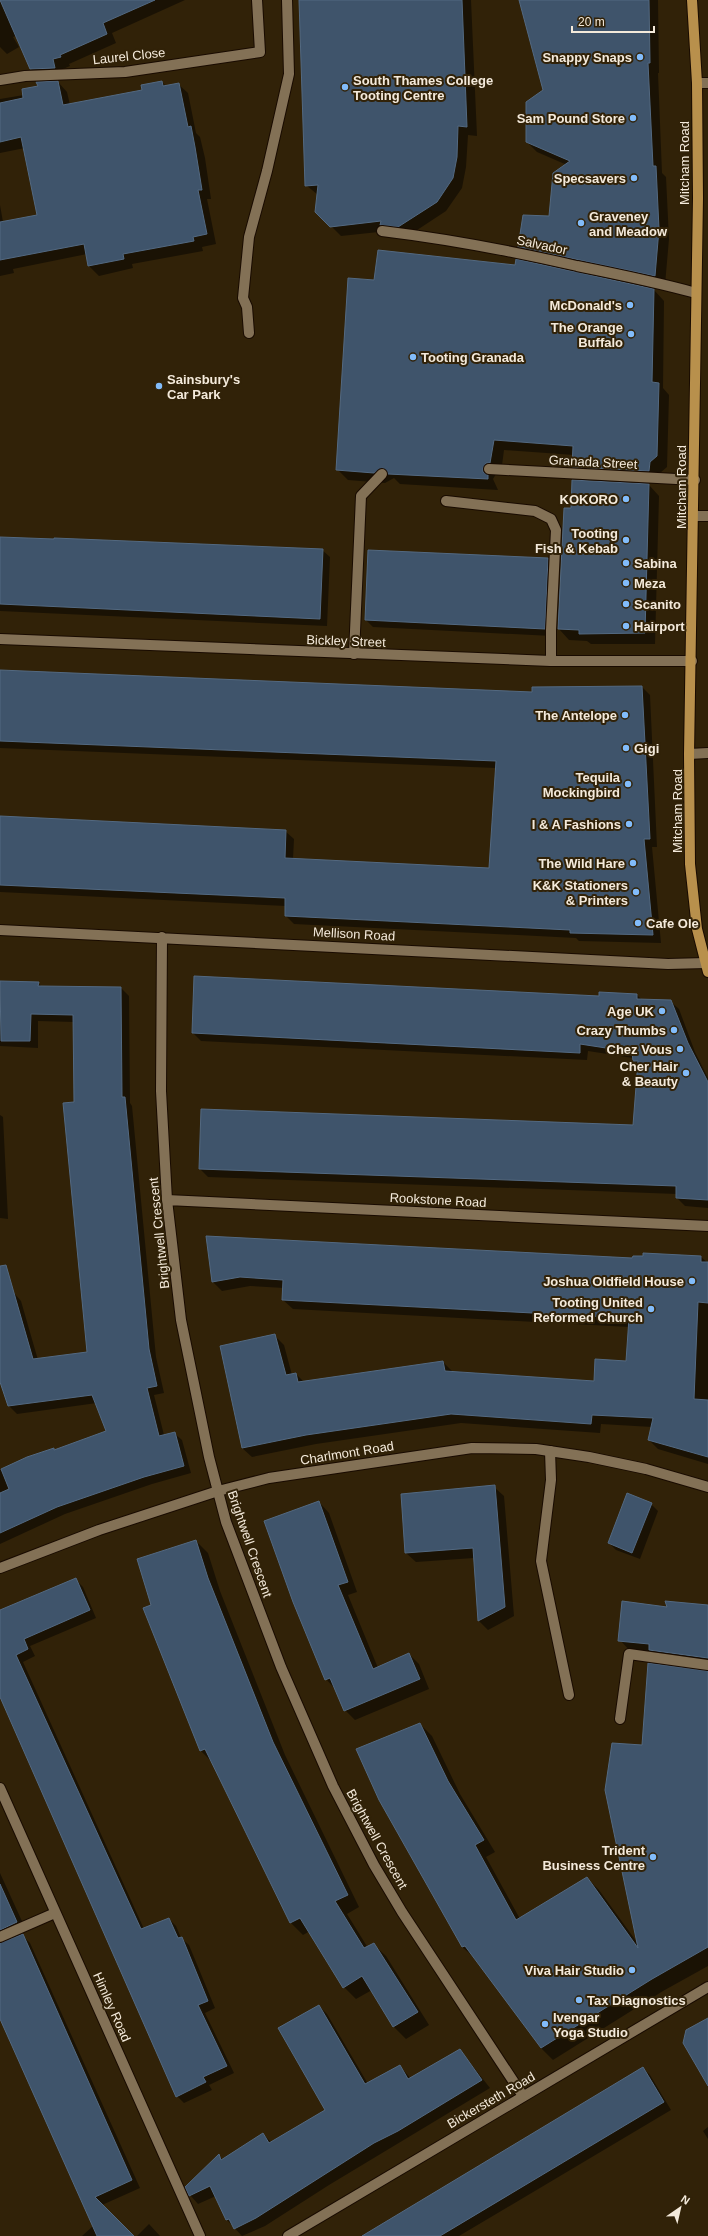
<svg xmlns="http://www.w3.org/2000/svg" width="708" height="2236" viewBox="0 0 708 2236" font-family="Helvetica,sans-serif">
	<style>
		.shadow { fill: #0007 }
		.building { fill: #3f546b; stroke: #536981 }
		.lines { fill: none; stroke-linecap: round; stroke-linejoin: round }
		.service-casing { stroke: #190b00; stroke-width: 12 }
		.minor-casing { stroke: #190b00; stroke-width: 12 }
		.primary-casing { stroke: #190b00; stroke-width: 12 }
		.service { stroke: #837156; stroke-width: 10 }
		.minor { stroke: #837156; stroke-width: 10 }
		.primary { stroke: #b8904c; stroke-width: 10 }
		.poi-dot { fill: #82bcfa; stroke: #312208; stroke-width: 1.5 }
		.labels { text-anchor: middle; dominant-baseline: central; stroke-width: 4; stroke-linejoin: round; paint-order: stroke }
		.street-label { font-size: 13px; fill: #f4eadb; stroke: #312208 }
		.poi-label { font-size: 13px; font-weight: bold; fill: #f4eadb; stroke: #312208; text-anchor: end }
	</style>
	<rect width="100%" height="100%" fill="#312208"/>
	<path class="shadow" d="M4 0H185L112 33 116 43 69 64 70 66 63 69 64 78 41 79 31 69 16 36 13 37 19 47 7 54 0 47V2Z
		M300 0H471L477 136 468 135 466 167 462 188 446 211 408 236 388 231 341 236 316 211 318 195 306 185Z
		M520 0H658L659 73H658L662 173 666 177 669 239 665 285 529 256 519 246 550 217 567 165 537 152 527 142 544 91Z
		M58 82 67 92 70 105 143 90 162 82 166 86 178 84 188 93 196 133 200 137 205 158 211 199H207L216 244 202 247 203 251 132 264 133 268 99 276 89 266 87 254 13 269 14 273 0 276V205L3 222 38 216 25 148 0 153V99L24 95Z
		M654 290 664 301 663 388 669 395 667 467 660 473V481L584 477 573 467 574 455 504 450 501 473 496 474 493 479 498 490 400 484 394 478 385 483 348 480 337 469Z
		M649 485 659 496 655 644H591L587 641 569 640 559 629 565 509Z
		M0 538 322 550 330 557 327 626 0 611Z
		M548 559 555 567 552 636 373 627 366 620Z
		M0 672 533 693V688L642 687 650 695 657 847H652L661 943 579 941 576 938 294 924 286 916V906L0 892V817L285 831 294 839 293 859 490 869 496 768 0 748Z
		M0 981 38 983 42 987 121 988 129 996 130 1103 132 1106 156 1357 164 1393 154 1395 164 1435 174 1433 182 1440 191 1473 152 1484 65 1514 0 1544V1470L28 1458 53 1449 55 1451 108 1432 97 1403 17 1414 9 1406 0 1378V1299L14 1293 21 1301 38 1360 88 1353 75 1103 74 1022 38 1021V1048L0 1046Z
		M637 995 642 1000 670 1001 679 1009 695 1052 708 1078V1208L685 1206 677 1198V1194L208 1177 200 1169 634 1126 638 1065 633 1058 588 1051 587 1060 201 1041 193 1033Z
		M0 1115 3 1117 8 1219 0 1218Z
		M207 1237 633 1259 701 1257 708 1263V1464L658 1449 649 1440 652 1427 601 1424 600 1433 461 1423 316 1444 252 1457 242 1448 274 1335 284 1345 292 1375 296 1374 304 1382 443 1362 452 1371 595 1382 627 1362 629 1327 293 1309 283 1300 284 1288 250 1286 222 1291 213 1282Z
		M494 1487 504 1496 514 1616 488 1630 479 1621 474 1558 416 1562 406 1553 402 1495Z
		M319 1502 329 1513 357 1592 348 1595 378 1668 409 1654 419 1664 429 1689 355 1720 345 1710 336 1690 326 1679Z
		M651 1504 658 1511 640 1559 616 1550 609 1543Z
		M196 1541 208 1553 220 1591 285 1755 359 1907 347 1914 368 1948 373 1944 386 1956 429 2025 406 2039 394 2027 372 1990 356 1999 344 1987 310 1931 303 1935 291 1923 212 1762 200 1750 152 1605Z
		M76 1580 83 1587 96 1618 30 1646 35 1656 23 1662 144 1929 169 1919 176 1926 181 1938 189 1945 215 2008 205 2013 234 2073 209 2085 212 2090 184 2103 177 2096 0 1695V1610Z
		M708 1606V1668L631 1652 620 1640 668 1608Z
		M708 1672V1966L663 1991 553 2060 541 2048 475 1958 462 1947 420 1724 432 1736 460 1794 495 1852 486 1857 520 1919 587 1878 599 1890 639 1945 643 1746Z
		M0 1873 26 1930 5 1939 1 1945 22 1935 30 1943 140 2188 102 2205 132 2236H82L93 2226 0 2016Z
		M319 2006 327 2014 368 2084 400 2066 411 2079 460 2050 490 2088 329 2185 265 2226 242 2236 227 2220 216 2196 198 2204 190 2195 219 2156 223 2160 263 2134 272 2143 326 2111Z
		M643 2068 650 2075 671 2110 459 2236H363Z
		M708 2127V2139L703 2131Z
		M149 2224 160 2236H137Z"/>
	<path class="building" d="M0 0H155L103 23 107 34 60 55 61 57 53 59 55 68 30 69Z
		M299 0H462L467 127 458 126 457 157 453 178 437 202 398 227 380 225 381 221 330 227 315 212 318 185 305 186Z
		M519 0H649L650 63H648L653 166H656L659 229 655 276 518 247 523 215 549 216 553 173 570 161 526 142V102L543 90Z
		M58 81 63 105 142 90 141 85 162 81 163 86 179 83 188 127 191 126 195 147 202 190H198L207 234 193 237 194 241 123 254 124 259 88 266 84 244 0 260V222L37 215 21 137 0 142V103L23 98 22 89 38 86 36 82Z
		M378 250 515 265 516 259 654 289 652 382 659 383 657 456 650 462 649 471 572 467 573 446 494 440 490 463H486L483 468V472L488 475V479L388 474 383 468 374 473 336 470 348 278 374 280Z
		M572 480 649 484 645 633 579 634V630L558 629 564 508H571Z
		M0 537 54 539V538L323 549 320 619 0 604Z
		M368 550 548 558 545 629 365 620Z
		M0 670 532 692V687L642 686 650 839H644L653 935 570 933V930L285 916V898L0 885V816L286 830 285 858 489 868 496 761 0 741Z
		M194 976 599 996V992L637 994V999L671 1000 688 1043 708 1082V1200L676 1198V1186L199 1169 201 1109 633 1125 638 1061H633L632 1052 580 1044V1053L192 1033Z
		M0 981 39 982 38 986 121 987 122 1097H125L149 1349 157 1386 147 1388 159 1436 175 1432 184 1466 144 1477 57 1507 0 1533V1493L9 1489 1 1469 27 1457 54 1448V1450L106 1431 92 1395 8 1406 0 1382V1266L6 1265 33 1359 87 1352 63 1103 74 1102 73 1015 31 1014 30 1041H1Z
		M206 1236 632 1258 633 1256H643V1253L701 1256V1262H708V1303L698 1302 694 1399 708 1400V1457L648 1440 653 1418 592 1415 591 1424 451 1414 306 1435 242 1448 220 1346 275 1334 286 1375 296 1373 298 1382 443 1361 445 1371 594 1381 595 1359 626 1361 629 1318 282 1300 283 1280 240 1277 212 1282Z
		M495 1485 505 1607 478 1621 473 1548 405 1553 401 1494Z
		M627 1493 652 1503 632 1553 608 1543Z
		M319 1501 348 1582 338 1585 373 1669 409 1653 420 1679 344 1711 330 1678 325 1680 293 1602 264 1521Z
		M196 1540 208 1578 273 1742 348 1895 335 1901 364 1948 374 1943 418 2012 393 2027 362 1976 343 1988 300 1918 290 1923 205 1749 200 1751 143 1608 151 1605 137 1559Z
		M76 1578 90 1610 24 1639 28 1649 16 1655 141 1929 169 1918 178 1938 182 1937 208 2001 198 2005 227 2066 203 2077 206 2082 176 2097 0 1697V1610Z
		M622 1601 667 1607 665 1601 708 1605V1658L649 1650V1644L618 1641Z
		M648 1663 708 1671V1947L652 1979 541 2048 465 1946 462 1947 379 1800 356 1749 420 1723 448 1781 484 1840 475 1845 516 1920 587 1877 638 1948 605 1790 612 1743 642 1745Z
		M0 1884 17 1922 0 1930Z
		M23 1934 132 2180 95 2197 134 2236H97L0 2019V1943Z
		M319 2005 365 2084 400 2065 408 2079 460 2049 482 2080 398 2131 374 2143 256 2218 234 2229 229 2219 226 2220 210 2186 189 2196 185 2187 219 2154 221 2160 263 2133 269 2143 325 2110 278 2028Z
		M708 2018V2086L683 2043 686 2030Z
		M643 2067 664 2102 440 2236H362Z"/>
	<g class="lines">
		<g class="service-casing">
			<path id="service" d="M382 231C448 239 512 251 577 266 617 274 656 282 696 293
				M249 333 247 307 243 298 249 237 267 171 289 74 287 0
				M489 469 695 480
				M446 501 535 511 551 519 556 530 551 630V661
				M354 654 361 496 382 474
				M550 1451 551 1480 541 1561 569 1695
				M620 1719 629 1654 708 1665
				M0 1937 55 1913"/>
		</g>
		<g class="minor-casing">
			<path id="minor" d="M0 80 25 76 125 72 260 52 257 0
				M697 83H708
				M694 516H708
				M0 639 551 661H692
				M689 754 708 753
				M0 930 668 964 706 963
				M162 937 161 1091 167 1200 181 1320 209 1457 226 1522 281 1667 333 1786 374 1865 402 1912 523 2096
				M167 1200 708 1226
				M0 1568 99 1530 218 1491 269 1478 472 1448 536 1449 589 1457 646 1469 708 1487
				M0 1788 200 2236
				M288 2236 708 1987"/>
		</g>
		<g class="primary-casing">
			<path id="primary" d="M692 0 697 83 698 198 689 754 690 864 697 929 708 972"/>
		</g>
		<use href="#service" class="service"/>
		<use href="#minor" class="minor"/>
		<use href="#primary" class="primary"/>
	</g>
	<g class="poi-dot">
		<circle cx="640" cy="57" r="4"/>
		<circle cx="345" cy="87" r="4"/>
		<circle cx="633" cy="118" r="4"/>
		<circle cx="634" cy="178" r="4"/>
		<circle cx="581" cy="223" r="4"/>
		<circle cx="630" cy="305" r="4"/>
		<circle cx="631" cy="334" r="4"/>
		<circle cx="413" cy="357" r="4"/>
		<circle cx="159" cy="386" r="4"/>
		<circle cx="626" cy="499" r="4"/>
		<circle cx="626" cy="540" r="4"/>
		<circle cx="626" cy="563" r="4"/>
		<circle cx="626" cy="583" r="4"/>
		<circle cx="626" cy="604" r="4"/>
		<circle cx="626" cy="626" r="4"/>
		<circle cx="625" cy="715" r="4"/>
		<circle cx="626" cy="748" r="4"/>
		<circle cx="628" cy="784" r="4"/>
		<circle cx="629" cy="824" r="4"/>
		<circle cx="633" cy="863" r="4"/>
		<circle cx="636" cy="892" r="4"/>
		<circle cx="638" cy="923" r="4"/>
		<circle cx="662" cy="1011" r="4"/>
		<circle cx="674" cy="1030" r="4"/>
		<circle cx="680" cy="1049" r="4"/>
		<circle cx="686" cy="1073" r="4"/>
		<circle cx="692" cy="1281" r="4"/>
		<circle cx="651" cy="1309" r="4"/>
		<circle cx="653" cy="1857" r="4"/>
		<circle cx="632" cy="1970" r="4"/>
		<circle cx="579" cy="2000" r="4"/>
		<circle cx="545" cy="2024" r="4"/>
	</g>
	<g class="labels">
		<g class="street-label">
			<text transform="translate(129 56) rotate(-6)">Laurel Close</text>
			<text transform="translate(684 163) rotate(-90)">Mitcham Road</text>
			<text transform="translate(542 245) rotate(12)">Salvador</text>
			<text transform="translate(593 462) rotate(3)">Granada Street</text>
			<text transform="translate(681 487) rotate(-90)">Mitcham Road</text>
			<text transform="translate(346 641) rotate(2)">Bickley Street</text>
			<text transform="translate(677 811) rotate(-90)">Mitcham Road</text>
			<text transform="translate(354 934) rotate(3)">Mellison Road</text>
			<text transform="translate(438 1200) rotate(3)">Rookstone Road</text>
			<text transform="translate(159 1233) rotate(-96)">Brightwell Crescent</text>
			<text transform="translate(347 1453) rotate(-9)">Charlmont Road</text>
			<text transform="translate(250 1544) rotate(71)">Brightwell Crescent</text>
			<text transform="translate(377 1839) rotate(61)">Brightwell Crescent</text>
			<text transform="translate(112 2007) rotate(66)">Himley Road</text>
			<text transform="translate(491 2100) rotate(-30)">Bickersteth Road</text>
		</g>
		<g class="poi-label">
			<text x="632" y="57">Snappy Snaps</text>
			<text x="353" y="80" text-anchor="start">South Thames College<tspan x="353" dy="15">Tooting Centre</tspan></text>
			<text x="625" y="118">Sam Pound Store</text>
			<text x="626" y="178">Specsavers</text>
			<text x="589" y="216" text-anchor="start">Graveney<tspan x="589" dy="15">and Meadow</tspan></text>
			<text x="622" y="305">McDonald's</text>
			<text x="623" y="327">The Orange<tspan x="623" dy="15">Buffalo</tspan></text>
			<text x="421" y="357" text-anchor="start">Tooting Granada</text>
			<text x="167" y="379" text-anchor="start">Sainsbury's<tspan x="167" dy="15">Car Park</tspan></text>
			<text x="618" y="499">KOKORO</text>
			<text x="618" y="533">Tooting<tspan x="618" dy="15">Fish &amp; Kebab</tspan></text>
			<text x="634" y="563" text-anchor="start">Sabina</text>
			<text x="634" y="583" text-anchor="start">Meza</text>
			<text x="634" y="604" text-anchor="start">Scanito</text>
			<text x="634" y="626" text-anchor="start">Hairport</text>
			<text x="617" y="715">The Antelope</text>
			<text x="634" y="748" text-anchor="start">Gigi</text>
			<text x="620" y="777">Tequila<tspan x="620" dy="15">Mockingbird</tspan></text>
			<text x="621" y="824">I &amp; A Fashions</text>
			<text x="625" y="863">The Wild Hare</text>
			<text x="628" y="885">K&amp;K Stationers<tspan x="628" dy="15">&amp; Printers</tspan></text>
			<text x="646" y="923" text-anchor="start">Cafe Ole</text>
			<text x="654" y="1011">Age UK</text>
			<text x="666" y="1030">Crazy Thumbs</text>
			<text x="672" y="1049">Chez Vous</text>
			<text x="678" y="1066">Cher Hair<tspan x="678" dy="15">&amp; Beauty</tspan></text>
			<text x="684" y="1281">Joshua Oldfield House</text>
			<text x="643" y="1302">Tooting United<tspan x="643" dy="15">Reformed Church</tspan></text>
			<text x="645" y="1850">Trident<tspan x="645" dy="15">Business Centre</tspan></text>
			<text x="624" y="1970">Viva Hair Studio</text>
			<text x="587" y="2000" text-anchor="start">Tax Diagnostics</text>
			<text x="553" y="2017" text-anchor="start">Ivengar<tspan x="553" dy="15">Yoga Studio</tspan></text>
		</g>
	</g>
	<g transform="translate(680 2208) rotate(34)" stroke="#312208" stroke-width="3" paint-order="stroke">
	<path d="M0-3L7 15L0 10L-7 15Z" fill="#f4eadb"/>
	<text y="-6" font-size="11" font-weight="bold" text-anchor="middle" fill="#f4eadb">N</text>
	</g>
	<path d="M572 26v6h82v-6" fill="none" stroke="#f4eadb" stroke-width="2"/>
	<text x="578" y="26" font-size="12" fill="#f4eadb" stroke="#312208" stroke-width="3" paint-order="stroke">20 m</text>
</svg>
